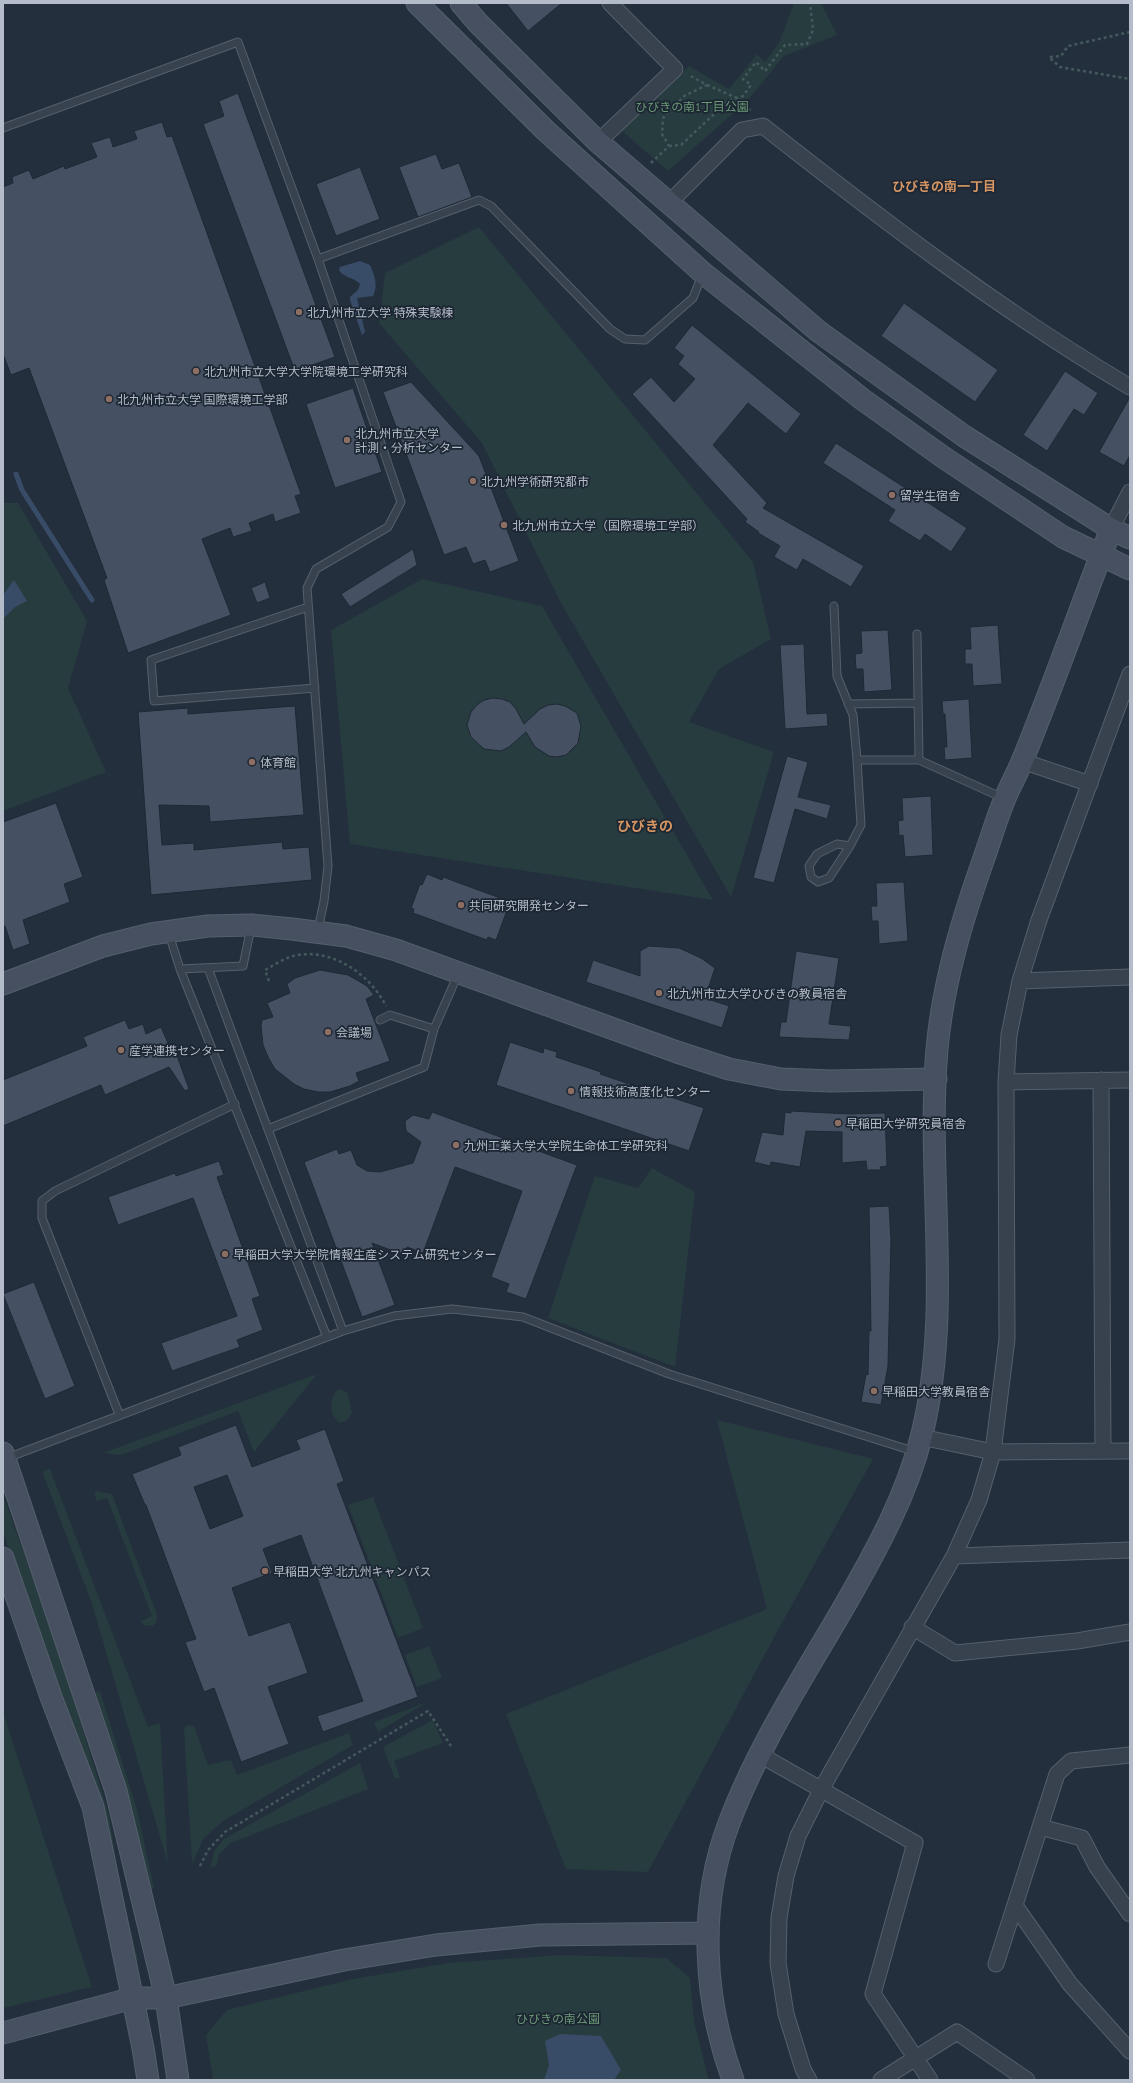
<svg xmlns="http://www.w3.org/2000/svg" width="1133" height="2083" viewBox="0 0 1133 2083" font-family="'PT Sans Narrow','Noto Sans JP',sans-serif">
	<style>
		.green { fill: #263c3f }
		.water { fill: #394c67 }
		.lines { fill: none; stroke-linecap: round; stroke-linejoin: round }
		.stream { stroke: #394c67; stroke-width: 5 }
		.building { fill: #455162; stroke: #1f2835; fill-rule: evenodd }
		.lane-casing { stroke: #565f6c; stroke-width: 9 }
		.street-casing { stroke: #565f6c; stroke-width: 17 }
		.secondary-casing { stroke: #565f6c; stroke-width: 23 }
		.path { stroke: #44595c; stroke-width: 2.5; stroke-dasharray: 3 3; stroke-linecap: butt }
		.lane { stroke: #38414e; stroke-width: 7 }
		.street { stroke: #38414e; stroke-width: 15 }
		.secondary { stroke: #465061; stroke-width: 21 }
		.education-dot { fill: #8d6e63; stroke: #1d2633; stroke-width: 1.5 }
		.labels { text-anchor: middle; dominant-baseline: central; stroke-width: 3.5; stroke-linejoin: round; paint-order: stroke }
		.park-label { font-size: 12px; fill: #6b9a76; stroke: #1d2633 }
		.poi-label { font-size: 12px; fill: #b4bcc9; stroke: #1d2633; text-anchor: start }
		.neighbourhood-label { font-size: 13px; font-weight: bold; fill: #d59563; stroke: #1d2633 }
		.quarter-label { font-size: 14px; font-weight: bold; fill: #d59563; stroke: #1d2633 }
	</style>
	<rect width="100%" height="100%" fill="#242f3e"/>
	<path class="green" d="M794 3H821L837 35 784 56 749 99 668 171 621 130 689 66 729 89 757 54 765 62 779 43Z
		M479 227 753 562 771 639 719 669 689 722 774 752 731 897 560 601 482 443 379 323 385 273Z
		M3 503H18L87 621 68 688 106 772 3 811Z
		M422 579 542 606 713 900 350 844 331 630Z
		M652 1168 695 1192 675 1367 548 1318 595 1176 638 1188Z
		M317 1374 254 1452 238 1411 121 1455 103 1453Z
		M341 1389 348 1394 352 1413 347 1420 340 1423C328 1414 329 1401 337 1390Z
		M717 1420 873 1459 778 1630 648 1872 566 1869 506 1714 767 1609Z
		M50 1469 148 1727 160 1723 168 1864 92 1604 42 1471Z
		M96 1491 112 1494 157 1615V1620L153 1626 143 1625 141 1621 152 1616 107 1498 97 1501 94 1493Z
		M3 1495 60 1655 109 1815 121 1890 138 1960 136 1962 134 1961 17 1572 3 1532Z
		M373 1497 423 1628 398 1638 348 1505Z
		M429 1646 442 1678 417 1687 405 1655Z
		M100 1691 137 1810 154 1888 147 1890 91 1694Z
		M427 1702 378 1732 374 1722Z
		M3 1712 92 1987 3 2008Z
		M433 1720 443 1743 394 1761 400 1777 395 1779 383 1747Z
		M187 1725 194 1726 208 1765 231 1760 237 1775 349 1733 353 1745 223 1821 203 1839 192 1864 184 1729Z
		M360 1763 368 1789 231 1843 219 1854 216 1866 211 1867 214 1851 224 1839Z
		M559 1955 666 1958 690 1978 694 2022 709 2080H213L206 2035 227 2010 353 1979 448 1963Z"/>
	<path class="water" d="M360 261 370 265C375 276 378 285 373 296L357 298 365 332 362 335 350 300V297L358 290 360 284C354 277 343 278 339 270L340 267Z
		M14 580 27 601 15 607 3 619V595Z
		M560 2034 601 2036 621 2070 614 2080H544L549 2065 545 2041Z"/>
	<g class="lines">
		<path class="stream" d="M16 474 22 490 92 600"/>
	</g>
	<path class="building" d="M506 3H562L528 31Z
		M238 93 335 357 295 371 203 124 224 116 219 101Z
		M162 122 167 137 172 136 301 494 295 496 301 513 275 522 273 514 249 523 252 531 233 537 230 528 202 539 231 615 128 653 104 580 107 578 29 368 11 375 3 354V187L13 183 12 177 29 170 33 179 64 166 65 169 97 157 91 143 110 137 113 147 137 139 134 131Z
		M436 154 442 169 459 163 472 197 418 217 399 167Z
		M360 167 380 219 336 236 316 184Z
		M904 303 998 370 975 402 881 336Z
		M692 325 801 414 786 434 748 403 713 445 767 503 763 508 864 566 851 587 803 559 797 570 774 557 780 546 758 533 759 532 745 522 747 519 632 394 651 377 674 402 695 379 678 364 684 356 674 348Z
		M1065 371 1098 393 1084 415 1074 409 1047 451 1023 435Z
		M411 382 479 456 519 561 490 572 485 560 473 564 466 547 444 555 383 392Z
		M353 388 382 472 335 488 306 404Z
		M1130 397V455L1124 466 1099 452Z
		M836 443 967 528 951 552 925 534 920 541 888 521 895 510 823 463Z
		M413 549 417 565 350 607 341 594Z
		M265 582 270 598 257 603 251 588Z
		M998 625 1002 684 973 686 972 664H965V649H971L970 627Z
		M888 630 892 690 864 692 863 669H856L855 654 862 653 861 631Z
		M804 644 807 714 827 713 828 726 785 729 780 645Z
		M493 698 502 699 510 702 516 709 524 724 540 709 548 705 557 704 565 706 577 713 581 726 578 743 566 755 557 757 549 756 535 747 526 732 509 747 501 751 484 749 471 737 467 725 471 712 477 705 484 700Z
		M969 699 972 758 945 760 944 747H947L945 714H943L942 701Z
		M295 706 304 815 210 822 209 806 159 805 162 845 194 843V850L282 842 283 849 309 847 312 880 151 895 138 712 188 708V714Z
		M787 756 808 762 798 797 831 805 827 819 795 809 774 883 753 878Z
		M931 796 933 855 905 857 903 835 899 836 898 821 903 820 902 798Z
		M56 803 83 877 64 884 70 902 23 920 30 944 13 950 5 926 3 927V822Z
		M427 874 442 880 443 877 503 899 502 902 509 905 496 940 488 937 487 940 413 913 414 909 411 908 420 884 422 885Z
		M904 882 908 941 879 944 878 921H872L871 906H877L876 883Z
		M649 946 679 948 701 958 715 968 705 998 729 1006 722 1028 586 982 593 960 640 976V951Z
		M796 951 839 958 829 1024 851 1026 849 1040 779 1037 781 1022H786Z
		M320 970 348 975 367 986 374 995 366 999 390 1061 356 1073 359 1081 350 1086 330 1092H318L304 1089 294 1084 275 1069 268 1057 263 1045 261 1026 262 1020 273 1017 267 1003 290 993 287 984 295 978Z
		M125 1020 129 1029 143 1024 146 1034 161 1027 171 1050H175L189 1089 185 1091 169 1067 105 1095 101 1085 3 1126V1080L87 1046 83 1037Z
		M510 1042 543 1053 544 1048 557 1052 556 1057 601 1072 600 1074 644 1089 646 1084 659 1088 658 1093 704 1108 689 1151 496 1085Z
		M791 1111 850 1114 885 1113 887 1166 880 1167 881 1170H867L866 1161 842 1163V1132L806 1131 800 1167 771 1162 770 1166 754 1162 762 1132 783 1135 785 1112 791 1113Z
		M432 1112 577 1165 526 1299 506 1292 509 1284 491 1277 522 1191 455 1167 423 1253 407 1247 404 1255 372 1243 395 1305 362 1317 304 1162 337 1149 339 1154 351 1150 357 1165 367 1171 380 1172 413 1163 421 1142 406 1131 405 1121 413 1115 429 1119Z
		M219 1161 224 1175 217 1177 260 1296 252 1299 263 1330 237 1340 240 1347 172 1371 161 1343 237 1316 193 1198 118 1225 108 1197 175 1173 176 1176Z
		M889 1206 891 1240 888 1366 881 1405 861 1402 866 1374 868 1375 869 1331H871L869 1207Z
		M34 1282 75 1386 45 1399 3 1294Z
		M236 1425 252 1467 300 1449 296 1440 325 1429 344 1481 337 1484 418 1697 323 1732 317 1716 363 1701 301 1535 263 1549 272 1573 232 1588 249 1636 290 1622 308 1673 268 1687 289 1744 241 1762 214 1688 204 1692 185 1642 196 1639 146 1505H145L132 1474 181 1455 178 1447ZM227 1475 243 1516 210 1529 194 1487Z"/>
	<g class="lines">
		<g class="lane-casing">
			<path id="lane" d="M3 128 238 42 318 259 401 502 388 527 316 569 307 588 328 866 324 901 318 930
				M318 259 479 200 491 206 610 329 625 339 645 340 693 298 702 275
				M834 606 837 676 853 715 857 760
				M308 607 151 660 154 701 315 688
				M917 634 919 760
				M848 704 918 703
				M850 846 837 844 817 854 809 866 811 877 818 882 829 878 850 846 861 825 857 760H919L1003 798
				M169 934 180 969 327 1337
				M208 968 343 1331
				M180 969 243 966 251 927
				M380 1020 390 1015 434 1029
				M268 1129 424 1067 434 1029 458 974
				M119 1414 42 1218V1201L55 1191 235 1104
				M7 1458 343 1331 394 1316 452 1309 523 1317 669 1374 916 1452"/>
		</g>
		<g class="street-casing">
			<path id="street" d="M598 142 675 69 610 3
				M669 203 742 130 763 126C881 219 1000 310 1130 387
				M1111 529 1130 492
				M1022 761 1090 784
				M1020 981 1130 977
				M1101 1080 1103 1451
				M1006 1082 1130 1080
				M921 1437 993 1452 1130 1451
				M954 1556 1130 1550
				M912 1627 955 1653 1077 1641 1130 1632
				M762 1754 771 1761 915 1843 873 1994 930 2080
				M1040 1827 1082 1838 1097 1867 1130 1914
				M1016 1907 1070 1984 1130 2051
				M996 1964 1057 1774 1071 1761 1130 1755
				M809 2080 803 2069 786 2014 778 1963 779 1918 786 1876 798 1836 822 1788 954 1556 979 1500 993 1452 1007 1339 1006 1082 1009 1035 1020 981 1039 920 1130 674
				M881 2080 957 2032 1027 2080"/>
		</g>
		<g class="secondary-casing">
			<path id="secondary" d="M417 3 545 130 703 273 862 399 943 457 1063 537 1130 569
				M461 3 478 23 598 142 818 331 964 436 1111 529 1130 538
				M3 984 103 946 151 934 208 926 252 925 292 929 346 936 396 950 677 1052 729 1069 781 1079 831 1081 936 1079
				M3 1453 116 1791 166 1998 178 2080
				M3 1558 51 1697 93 1807 143 2048 148 2080
				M3 2033 133 1998H166L344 1960 436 1945 540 1935 707 1933
				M733 2080C703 1998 698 1905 729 1823 758 1746 804 1676 845 1605 876 1551 907 1495 922 1434 953 1308 926 1177 937 1049 943 983 962 920 984 858 991 838 997 817 1006 796 1011 784 1018 772 1023 759 1054 683 1081 606 1111 529"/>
		</g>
		<path class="path" d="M1130 32 1068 46 1061 56 1049 57 1060 67 1130 79
			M707 85 737 98 752 112
			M669 146 681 145 727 102 743 96 751 85 743 79 756 62 765 71 785 45 807 44 813 30 810 3
			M651 163 669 146 662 134 663 118 684 96 707 85 689 75
			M269 981 265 970C273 966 281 960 290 957 327 945 369 972 386 1006
			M200 1866 208 1850 225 1832 428 1711 451 1746"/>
		<use href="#lane" class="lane"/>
		<use href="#street" class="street"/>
		<use href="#secondary" class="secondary"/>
	</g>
	<g class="education-dot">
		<circle cx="299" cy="312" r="4"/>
		<circle cx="196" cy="371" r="4"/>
		<circle cx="109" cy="399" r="4"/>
		<circle cx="347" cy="440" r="4"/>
		<circle cx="473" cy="481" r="4"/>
		<circle cx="892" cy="495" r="4"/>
		<circle cx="504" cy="525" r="4"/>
		<circle cx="252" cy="762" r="4"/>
		<circle cx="461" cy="905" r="4"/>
		<circle cx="659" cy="993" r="4"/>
		<circle cx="328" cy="1032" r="4"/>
		<circle cx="121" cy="1050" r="4"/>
		<circle cx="571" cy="1091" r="4"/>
		<circle cx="838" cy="1123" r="4"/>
		<circle cx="456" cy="1145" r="4"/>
		<circle cx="225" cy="1254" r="4"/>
		<circle cx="874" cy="1391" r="4"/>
		<circle cx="265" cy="1571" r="4"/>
	</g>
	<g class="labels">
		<g class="park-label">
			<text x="692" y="106">ひびきの南1丁目公園</text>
			<text x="558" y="2018">ひびきの南公園</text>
		</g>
		<g class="poi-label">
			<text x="307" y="312">北九州市立大学 特殊実験棟</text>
			<text x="204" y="371">北九州市立大学大学院環境工学研究科</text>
			<text x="117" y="399">北九州市立大学 国際環境工学部</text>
			<text x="355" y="433">北九州市立大学<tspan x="355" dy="14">計測・分析センター</tspan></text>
			<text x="481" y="481">北九州学術研究都市</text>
			<text x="900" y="495">留学生宿舎</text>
			<text x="512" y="525">北九州市立大学（国際環境工学部）</text>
			<text x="260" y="762">体育館</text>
			<text x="469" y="905">共同研究開発センター</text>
			<text x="667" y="993">北九州市立大学ひびきの教員宿舎</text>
			<text x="336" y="1032">会議場</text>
			<text x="129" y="1050">産学連携センター</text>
			<text x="579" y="1091">情報技術高度化センター</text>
			<text x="846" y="1123">早稲田大学研究員宿舎</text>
			<text x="464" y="1145">九州工業大学大学院生命体工学研究科</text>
			<text x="233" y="1254">早稲田大学大学院情報生産システム研究センター</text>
			<text x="882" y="1391">早稲田大学教員宿舎</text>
			<text x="273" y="1571">早稲田大学 北九州キャンパス</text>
		</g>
		<g class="neighbourhood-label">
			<text x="944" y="186">ひびきの南一丁目</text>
		</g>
		<g class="quarter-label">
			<text x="645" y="826">ひびきの</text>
		</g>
	</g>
	<rect width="1133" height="2083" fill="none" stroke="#b4bcc9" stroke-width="8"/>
</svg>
